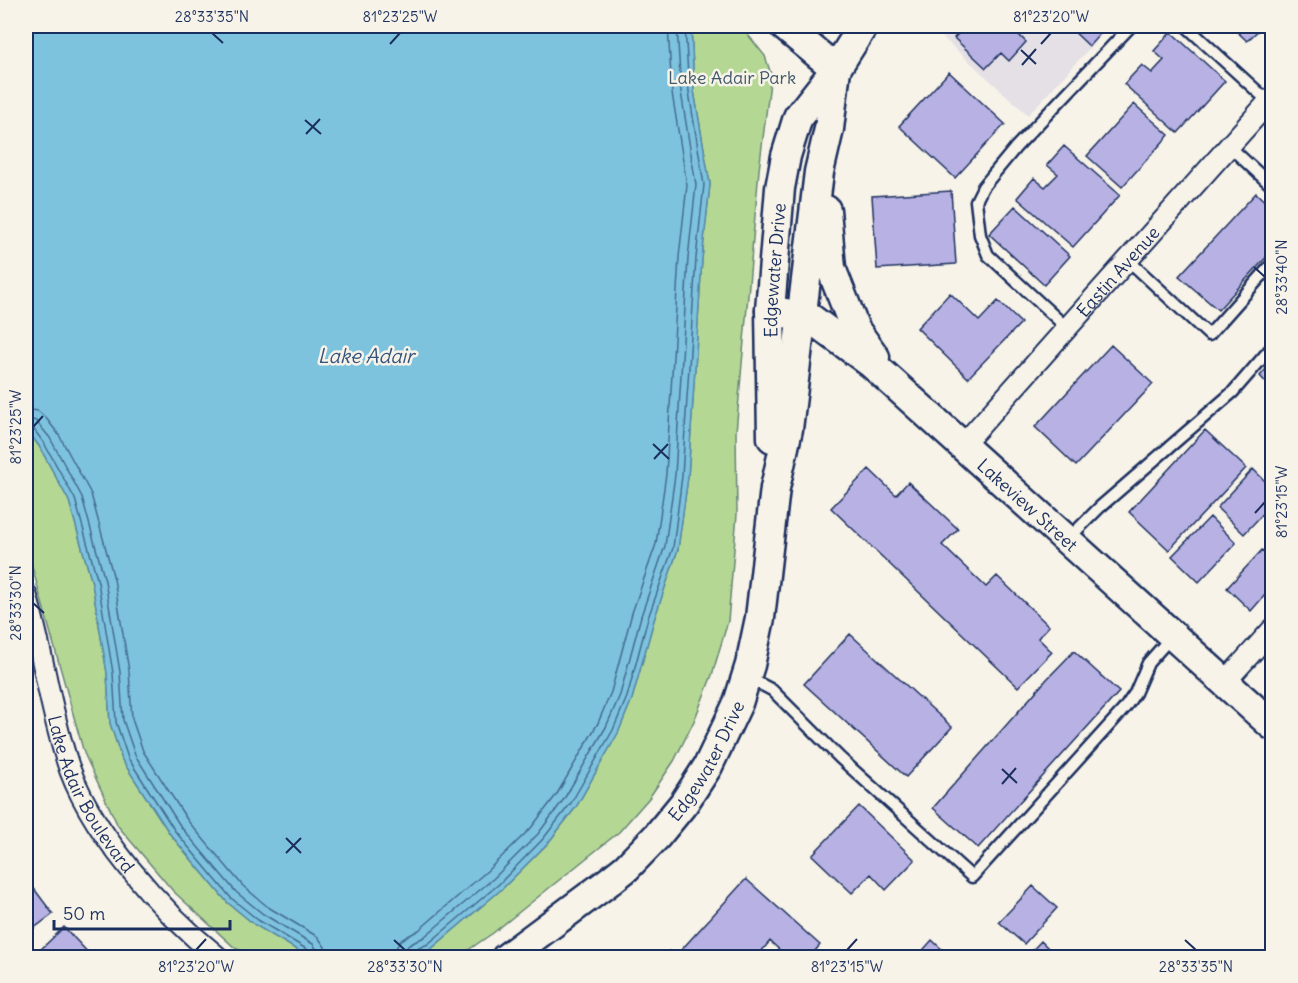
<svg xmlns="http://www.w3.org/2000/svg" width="1298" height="983" viewBox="0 0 1298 983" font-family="Delius,sans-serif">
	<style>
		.built { fill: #e4e0e6 }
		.green { fill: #b4d893; stroke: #688478; stroke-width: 1.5 }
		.water { fill: #7ec3de; stroke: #5688ab; stroke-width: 1.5 }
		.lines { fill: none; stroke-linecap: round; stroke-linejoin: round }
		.shore { stroke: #436a91; stroke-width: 1.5 }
		.building { fill: #b7b2e3; stroke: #1b2f5e; stroke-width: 1.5 }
		.lane-casing { stroke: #1b2f5e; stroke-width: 15 }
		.street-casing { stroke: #1b2f5e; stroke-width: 24 }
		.secondary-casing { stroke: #1b2f5e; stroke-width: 33 }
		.lane { stroke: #f7f3e8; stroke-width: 10 }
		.street { stroke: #f7f3e8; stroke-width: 20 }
		.secondary { stroke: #f7f3e8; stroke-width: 28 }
		.ticks { fill: none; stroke: #1b2f5e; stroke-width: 2 }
		.labels { text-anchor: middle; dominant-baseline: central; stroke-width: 5; stroke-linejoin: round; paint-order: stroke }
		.park-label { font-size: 18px; fill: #41596b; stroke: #f7f3e8 }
		.street-label { font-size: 18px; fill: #1b2f5e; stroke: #f7f3e8 }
		.water-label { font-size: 20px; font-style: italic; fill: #34547e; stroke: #f7f3e8 }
		.neatline { fill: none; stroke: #1b2f5e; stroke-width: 2 }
		.ticks-label { font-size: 15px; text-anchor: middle; fill: #1b2f5e }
	</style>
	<rect width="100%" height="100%" fill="#f7f3e8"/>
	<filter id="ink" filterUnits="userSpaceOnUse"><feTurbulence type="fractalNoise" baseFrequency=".0167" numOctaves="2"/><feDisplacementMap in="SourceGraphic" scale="12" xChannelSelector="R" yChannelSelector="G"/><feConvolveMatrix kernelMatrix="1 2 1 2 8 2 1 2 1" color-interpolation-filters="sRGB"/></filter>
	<g filter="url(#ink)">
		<path class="built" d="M930 26H1110L1028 115Z"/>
		<path class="green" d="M691 26H741L765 56 771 74 759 170 736 432 737 514 728 621 712 675 694 721 674 761 649 798 619 832 493 933 458 957 411 958 431 949 503 888 548 843 576 807 618 733 632 699 654 620 678 549 688 477 702 259 710 184 694 91Z
			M26 428 39 446 69 501 92 583 107 673 110 723 122 760 170 834 227 902 255 925 309 957H256L235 948 173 891 118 826 84 753 26 545Z"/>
		<path class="water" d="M26 26H691L694 91 710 184 702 259 688 477 678 549 654 620 632 699 618 733 576 807 548 843 503 888 431 949 411 957H309L255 925 227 902 170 834 122 760 110 723 107 673 92 583 69 501 39 446 26 428Z"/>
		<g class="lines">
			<path class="shore" d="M26 409 38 411 46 418 59 435 91 494 114 579 129 671 132 719 143 751 188 821 243 886 268 907 318 937 325 947 327 958
				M26 418 36 421 50 438 82 497 105 581 120 672 123 720 135 755 181 827 236 892 263 914 313 944 317 950 318 958
				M26 425 32 427 44 443 75 499 98 582 113 673 116 722 128 758 175 831 231 898 258 920 308 950 311 958
				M395 958 396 948 401 940 419 930 487 871 531 828 557 794 598 723 611 692 632 613 656 544 666 474 679 257 687 185 672 93 668 26
				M404 958V951L409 945 424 937 494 878 538 834 564 799 606 727 620 695 641 616 665 546 675 475 688 258 696 185 681 92 677 26
				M411 958 414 950 428 944 499 884 543 839 571 803 613 730 627 697 648 618 673 548 682 476 696 258 704 185 689 92 685 26"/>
		</g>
		<path class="building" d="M966 26H1024L1017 33 1026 42 1009 61 1001 53 986 68 954 38Z
			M1068 26H1107L1089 46Z
			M1231 26H1263L1247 41Z
			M1171 32 1225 81 1178 133 1124 84 1142 65 1152 73 1164 60 1154 51Z
			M949 72 1005 124 955 178 899 126Z
			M1134 104 1169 135 1122 187 1087 156Z
			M1064 146 1120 195 1073 247 1017 198 1034 178 1045 187 1058 174 1047 165Z
			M951 191 956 264 877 269 872 196Z
			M1256 193 1272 208V251L1218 310 1179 276Z
			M1015 206 1070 256 1044 285 989 234Z
			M950 293 979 321 998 301 1021 323 968 378 917 328Z
			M1111 345 1153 384 1076 466 1035 427Z
			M1272 362V389L1260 376Z
			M1205 430 1246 468 1169 550 1129 512Z
			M869 469 896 495 908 482 958 529 942 545 986 587 997 576 1049 626 1038 638 1052 652 1018 687 831 508Z
			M1253 469 1272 488V504L1244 534 1217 508Z
			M1210 517 1236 543 1199 582 1172 556Z
			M1262 550 1272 559V587L1251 611 1227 588Z
			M850 634 952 727 906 777 804 684Z
			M1074 651 1119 692 978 848 933 808 1047 679Z
			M859 806 915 860 886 890 871 874 852 893 812 855Z
			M26 878 53 914 26 934Z
			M746 879 820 945 809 958H788L770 941 756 958H691L682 949Z
			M1033 886 1057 908 1024 944 999 922Z
			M64 927 93 958H43L38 952Z
			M932 940 951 958H916Z
			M1041 941 1058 958H1025Z
			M669 951 676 958H663Z"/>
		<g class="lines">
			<g class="lane-casing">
				<path id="lane" d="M1186 26 1269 102
					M1229 146 1272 186
					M1128 260 1209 335 1272 264
					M1067 328 988 255 980 235 976 201 983 187 1016 147 1131 26
					M1067 540 1100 507 1233 392 1272 347
					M747 677 772 690 840 758 972 877 1124 709 1135 693 1148 663 1172 636"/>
			</g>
			<g class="street-casing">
				<g id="street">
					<path id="s1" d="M962 446 1272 98"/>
					<path id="s2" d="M26 594C42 648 49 704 66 758 87 829 161 911 219 958"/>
					<path d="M1225 682 1272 630"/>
				</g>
			</g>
			<g class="secondary-casing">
				<g id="secondary">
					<path d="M784 26 836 69"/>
					<path d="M826 210 831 268 855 329 875 357"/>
					<path id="s3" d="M770 310 810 318 872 364 1272 725"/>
					<path id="s4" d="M772 438 770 310 780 188 786 156 798 117 836 69 863 26"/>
					<path id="s5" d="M506 958 607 883 626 868 657 836 684 803 708 766 738 703 750 665 760 618 775 488 788 429 819 172 829 129 836 69"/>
				</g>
			</g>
			<use href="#lane" class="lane"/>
			<use href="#street" class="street"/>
			<use href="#secondary" class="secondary"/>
		</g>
	</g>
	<path class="ticks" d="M212 33 223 43M390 44 400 33M1041 44 1051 33M1021 50 1036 64M1022 65 1036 49M305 120 321 134M306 134 320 119M1254 267 1265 277M33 427 43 416M653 444 669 459M654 459 668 444M1255 513 1265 502M33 603 44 613M1002 769 1017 783M1002 784 1016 768M286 838 301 853M286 853 301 838M394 940 405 950M1185 940 1196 950M196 950 206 939M847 950 857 939"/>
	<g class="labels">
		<g class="park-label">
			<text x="732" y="77">Lake Adair Park</text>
		</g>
		<g class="street-label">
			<text stroke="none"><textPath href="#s4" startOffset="168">Edgewater Drive</textPath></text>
			<text stroke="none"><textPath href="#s1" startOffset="234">Eastin Avenue</textPath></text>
			<text stroke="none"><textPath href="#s3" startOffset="328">Lakeview Street</textPath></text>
			<text stroke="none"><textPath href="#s5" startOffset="285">Edgewater Drive</textPath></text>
			<text stroke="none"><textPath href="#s2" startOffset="212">Lake Adair Boulevard</textPath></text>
		</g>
		<g class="water-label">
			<text x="366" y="355">Lake Adair</text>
		</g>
	</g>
	<rect width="1298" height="983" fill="none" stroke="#f7f3e8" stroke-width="66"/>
	<path d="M54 920v9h176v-9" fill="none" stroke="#1b2f5e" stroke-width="3"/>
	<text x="63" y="920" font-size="18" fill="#1b2f5e" stroke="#f7f3e8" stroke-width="4.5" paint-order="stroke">50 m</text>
	<rect x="33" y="33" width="1232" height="917" class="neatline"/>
	<g class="ticks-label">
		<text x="212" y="22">28°33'35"N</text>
		<text x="400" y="22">81°23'25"W</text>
		<text x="1051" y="22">81°23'20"W</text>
		<text transform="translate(1282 277) rotate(-90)" y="5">28°33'40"N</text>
		<text transform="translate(16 427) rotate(-90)" y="5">81°23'25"W</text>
		<text transform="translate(1282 502) rotate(-90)" y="5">81°23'15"W</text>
		<text transform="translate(16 603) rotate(-90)" y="5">28°33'30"N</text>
		<text x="196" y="972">81°23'20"W</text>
		<text x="405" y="972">28°33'30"N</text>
		<text x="847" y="972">81°23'15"W</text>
		<text x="1196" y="972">28°33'35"N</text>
	</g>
</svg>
